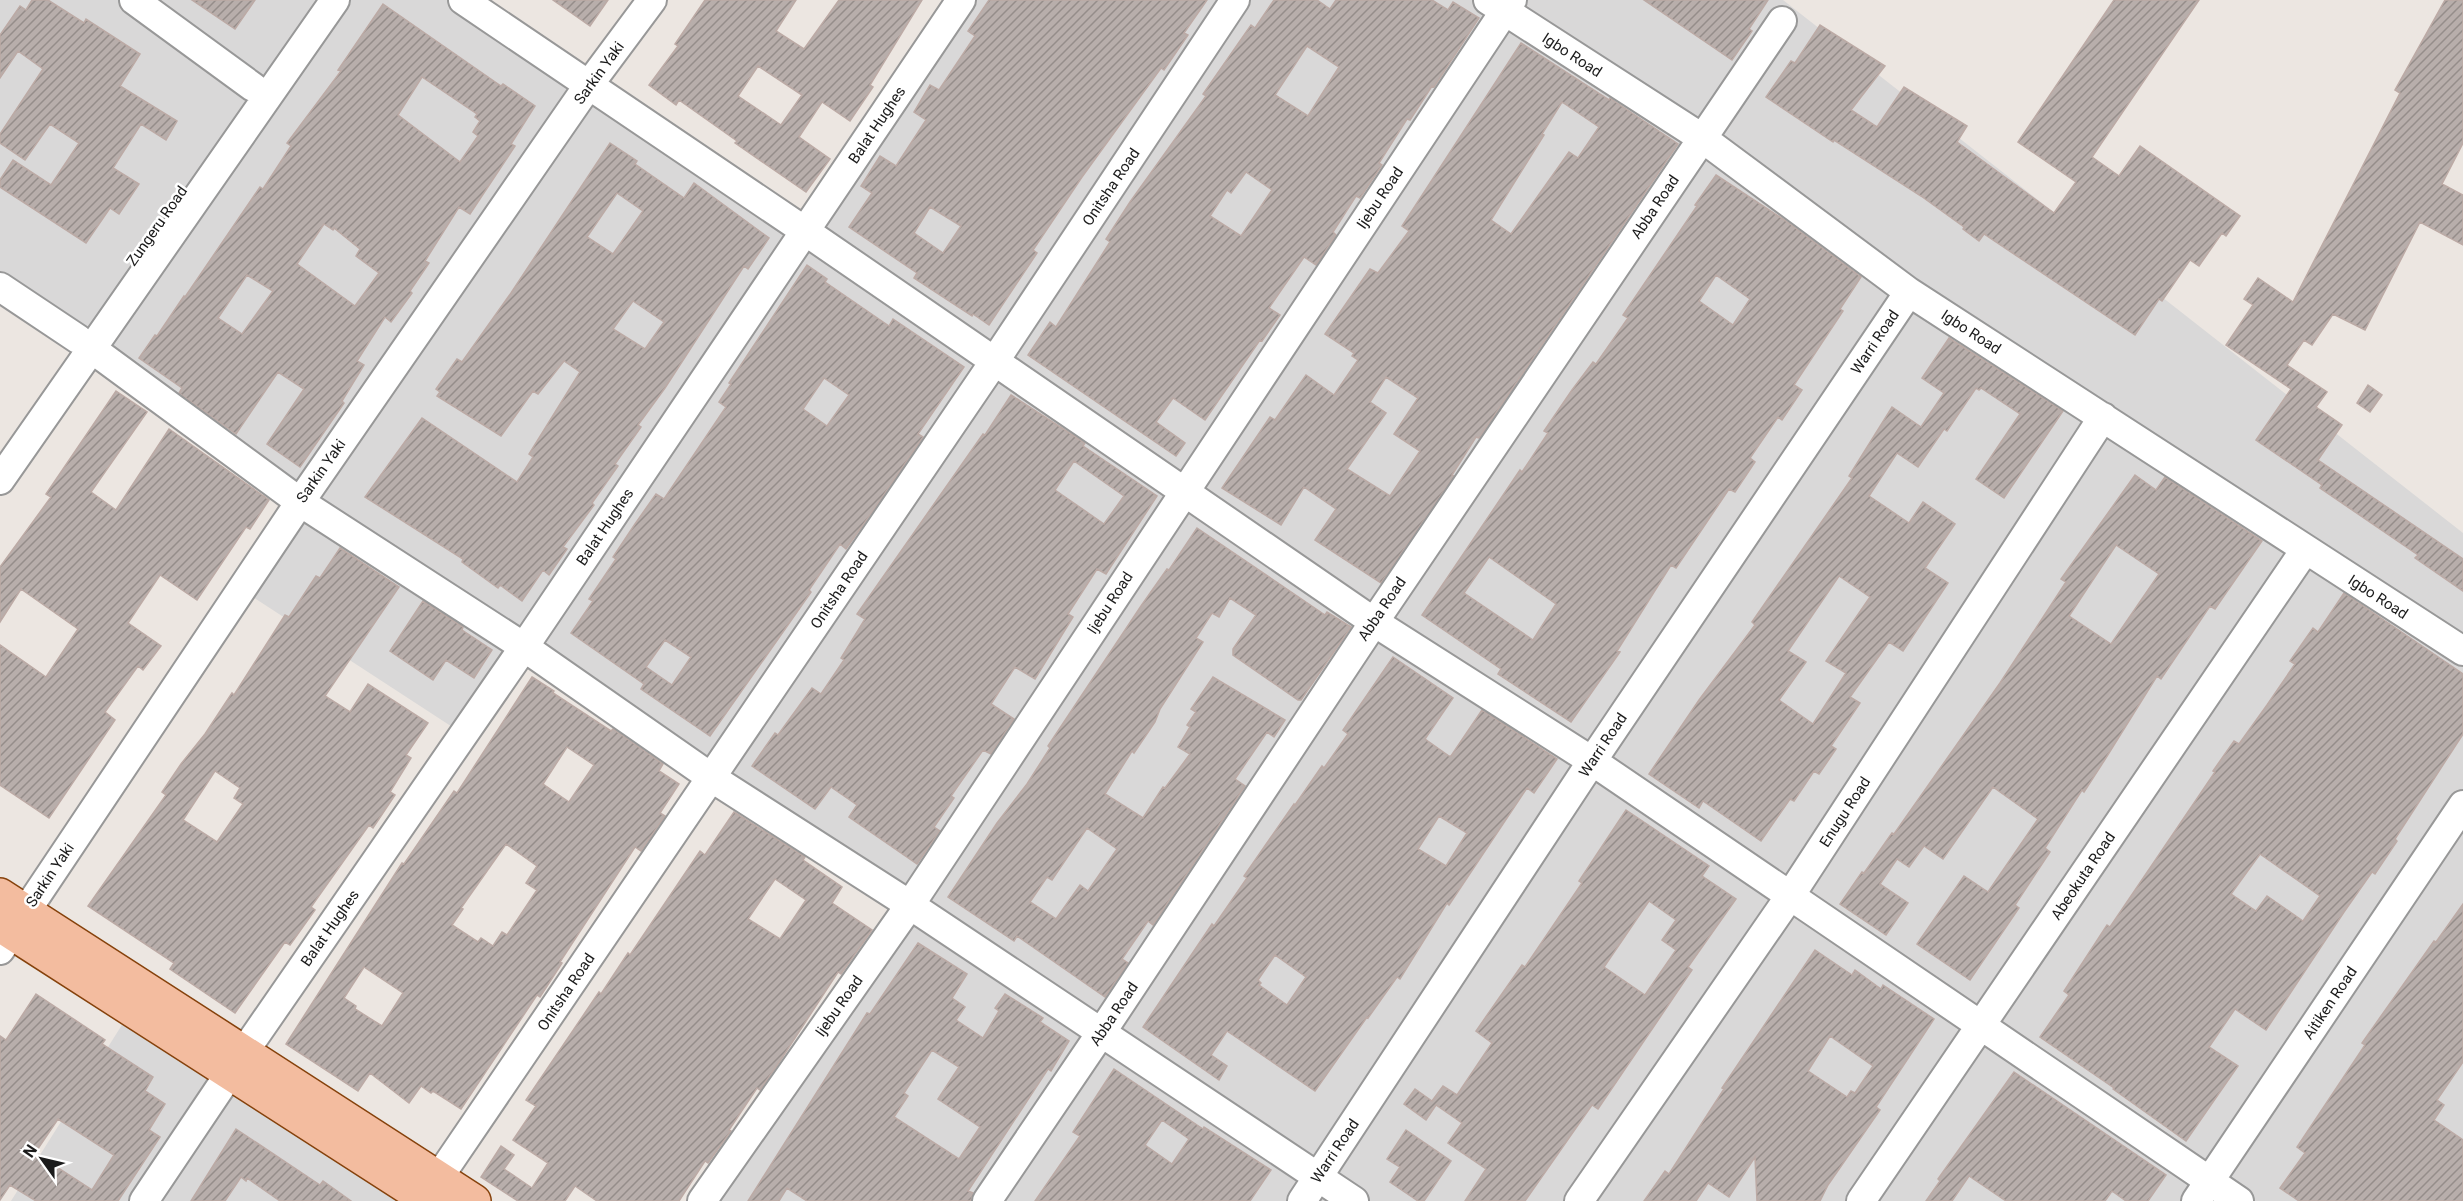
<svg xmlns="http://www.w3.org/2000/svg" width="2463" height="1201" viewBox="0 0 2463 1201" font-family="Roboto,sans-serif">
	<style>
		.residential { fill: #d9d8d8 }
		.building { fill: url(#building-hatch); stroke: #bcaaa5; stroke-width: 1.5; fill-rule: evenodd }
		.lines { fill: none; stroke-linecap: round; stroke-linejoin: round }
		.minor-casing { stroke: #989898; stroke-width: 32 }
		.major-casing { stroke: #86420c; stroke-width: 36 }
		.minor { stroke: #fff; stroke-width: 28 }
		.major { stroke: #f3bc9f; stroke-width: 33 }
		.labels { text-anchor: middle; dominant-baseline: central; stroke-width: 5; stroke-linejoin: round; paint-order: stroke }
		.street-label { font-size: 15px; fill: #1b1b1b; stroke: #fff }
	</style>
	<defs>
		<pattern id="building-hatch" width="6" height="6" patternUnits="userSpaceOnUse" patternTransform="scale(1.5)"><rect width="6" height="6" fill="#b8aeab"/><path d="M-1 1l2-2M0 6l6-6M5 7l2-2" fill="none" stroke="#958d8a"/></pattern>
	</defs>
	<rect width="100%" height="100%" fill="#ece6e1"/>
	<path class="residential" d="M0 0H490L814 231 966 0H1783L2463 533V1201H696L906 892 536 659 460 732 245 592 309 511 0 279Z
		M137 1001 469 1201H11Z"/>
	<path class="building" d="M32 0H48L84 23 86 19 140 54 120 86 177 121 166 140 141 124 113 168 139 184 119 214 110 208 86 243 0 187V180L13 160 51 185 79 143 50 124 25 160 0 143V134L43 69 18 51 0 78V35L20 6 26 10Z
		M192 0H255L235 29Z
		M553 0H608L590 26Z
		M705 0H796L776 31 804 49 839 0H922L870 85 873 87 850 121 822 102 799 137 830 159 806 192 735 143 737 141 679 100 676 105 649 85 678 46 675 44ZM758 66 802 95 781 125 738 96Z
		M989 0H1207L1184 33 1188 35 1164 70 1161 68 1082 177 1033 250 1037 253 989 325 973 314 972 316 914 278 917 273 849 227 872 193 861 186 880 156 896 166 926 120 914 112 930 85 939 90 975 36 968 31ZM930 207 961 226 943 253 914 233Z
		M1274 0H1317L1330 9 1336 0H1432L1448 10 1453 2 1479 18 1434 87 1432 86 1410 120 1407 119 1379 163 1382 165 1360 198 1356 196 1333 232 1336 235 1316 265 1304 257 1269 308 1280 315 1262 341 1260 340 1205 420 1173 398 1156 422 1185 443 1176 456 1028 355 1050 322 1056 327 1110 242 1106 239 1130 202 1206 96 1203 94 1251 25 1255 28ZM1307 46 1339 67 1308 116 1275 95ZM1246 172 1272 190 1241 236 1210 216 1227 190 1231 193Z
		M1644 0H1768L1749 29 1752 31 1732 60Z
		M2114 0H2199L2092 157 2119 176 2140 146 2240 216 2226 236 2222 233 2199 266 2190 260 2162 301 2159 299 2135 335 1984 234 1979 241 1963 229 1964 227 1921 196 1834 140 1833 142 1766 97 1791 61 1795 63 1820 25 1885 66 1851 110 1877 127 1904 87 1967 126 1957 142 2054 213 2076 182 2018 142Z
		M2445 0H2463V143L2442 184 2463 195V245L2420 222 2365 330 2333 314 2312 345 2304 340 2287 365 2327 392 2316 407 2342 425 2318 460 2463 559V591L2415 558 2418 555 2320 488 2322 485 2256 440 2291 389 2226 345 2253 305 2244 299 2258 278 2293 302 2400 93 2395 90Z
		M383 4 501 86 503 84 535 106 511 144 515 146 470 214 459 207 425 261 429 263 410 291 412 293 391 322 385 317 357 361 364 365 342 401 344 403 300 467 267 444 304 389 278 372 236 434 179 393 182 388 139 358 155 335 157 336 184 296 185 297 260 187 263 189 291 146 287 143 341 71 338 70ZM422 77 477 114 475 117 480 121 473 132 478 136 460 162 398 115ZM324 224 333 230 334 228 360 249 356 256 379 273 355 306 297 264ZM247 275 273 291 242 334 218 318Z
		M1521 43 1609 100 1610 98 1617 103 1678 144 1479 438 1476 437 1452 475 1454 476 1381 583 1315 540 1336 509 1304 487 1281 525 1222 488 1270 417 1275 420 1306 375 1334 395 1358 360 1352 356 1354 353 1325 334 1370 269 1378 273 1409 231 1402 226ZM1562 102 1599 127 1578 158 1569 152 1511 234 1491 220 1544 135 1542 134ZM1386 377 1418 398 1394 434 1420 451 1390 496 1347 469 1386 413 1370 402Z
		M610 143 637 161 635 164 684 198 694 183 769 238 748 269 744 266 665 388 638 425 641 427 615 464 618 466 592 503 594 505 563 547 567 549 549 575 543 570 522 601 500 585 498 588 462 562 463 559 365 497 422 418 517 482 533 457 529 454 580 372 564 361 538 394 533 391 501 436 437 396 440 392 436 389 457 359 462 362 511 293ZM617 193 643 211 613 254 587 237ZM633 301 664 322 645 349 613 329Z
		M1716 175 1786 221 1861 277 1840 309 1843 311 1794 385 1802 390 1782 420 1778 417 1750 458 1755 462 1735 492 1729 489 1676 568 1671 565 1617 651 1620 652 1571 722 1498 674 1501 669 1422 615 1520 470 1522 472 1548 433 1544 431 1572 390 1593 362 1596 364 1628 318 1623 315 1697 206 1695 205ZM1716 275 1750 299 1733 325 1699 301ZM1489 557 1556 604 1533 640 1464 593Z
		M807 265 827 279 825 282 889 326 893 319 964 367 918 434 923 437 875 508 846 549 840 544 809 590 811 592 710 736 641 689 644 684 571 633 593 601 589 599 616 559 613 557 635 524 656 494 664 499 726 407 719 402 731 384 729 383ZM824 378 849 395 827 426 803 409ZM665 640 691 657 672 685 646 667Z
		M1949 338 2063 411 2004 498 1976 479 2020 414 1981 388 1979 390 1976 388 1947 431 1944 429 1918 467 1897 453 1869 496 1909 523 1923 502 1955 524 1925 568 1948 583 1903 651 1889 642 1850 697 1860 703 1831 746 1836 749 1819 774 1814 771 1794 801 1790 799 1761 841 1703 801 1699 808 1649 774 1699 700 1755 625 1752 622 1852 478 1849 476 1892 407 1921 427 1944 393 1922 378ZM1839 576 1870 597 1826 661 1846 673 1813 724 1779 700 1806 662 1788 651Z
		M2368 385 2382 395 2370 412 2357 403Z
		M116 391 147 412 91 492 116 510 169 429 269 500 250 529 246 527 197 600 160 575 128 623 161 646 143 670 138 666 105 712 115 720 49 818 0 785V645L46 677 78 629 21 589 0 622V567L51 497 46 494Z
		M1011 395 1085 443 1083 446 1157 496 1106 574 1097 569 1068 614 1073 617 1035 679 1015 667 991 704 1014 719 991 754 983 750 951 796 954 798 934 827 940 831 917 864 849 817 857 805 831 787 815 809 752 766 775 733 778 735 812 688 821 694 844 660 841 658 865 619 857 614 983 434 985 435ZM1074 461 1124 496 1104 524 1055 490Z
		M2135 475 2156 490 2165 477 2262 541 2215 609 2210 606 2161 679 2157 676 2104 761 2084 792 2082 790 2045 848 2050 852 2015 905 2019 908 1970 980 1917 944 1964 876 1988 892 2038 819 1993 787 1943 859 1924 846 1909 867 1897 859 1880 884 1908 903 1886 935 1840 904 1862 872 1864 873 1892 833 1894 834 2000 683 2066 582 2061 579ZM2116 545 2159 574 2111 644 2069 616Z
		M1197 528 1325 615 1327 612 1351 627 1301 700H1298L1233 655V649L1256 615 1230 598 1219 617 1212 613 1196 638 1203 642 1160 709 1155 722 1134 753 1132 751 1105 794 1143 818 1163 787 1165 788 1190 754 1178 747 1190 727 1187 725 1196 712 1191 709 1213 677 1285 720 1274 737 1267 732 1235 779 1245 786 1153 925 1148 921 1122 959 1128 963 1105 997 1017 936 1014 941 948 897 997 823 1027 784 1050 748 1048 746 1141 606 1167 569 1169 570ZM1087 828 1117 849 1088 891 1080 885 1056 919 1030 902 1047 877 1052 880Z
		M340 548 399 587 325 696 350 712 368 684 428 723 406 755 411 758 390 792 395 795 373 828 369 825 311 907 315 910 290 945 285 942 235 1013 170 969 174 963 88 906 166 795 162 792 181 764 205 734 232 693 234 695 285 615 289 617 316 576 320 578ZM215 771 240 788 234 798 243 804 217 842 183 820Z
		M2344 593 2463 674V734L2395 839 2397 841 2375 874 2372 872 2344 912 2266 1030 2235 1009 2209 1047 2238 1066 2186 1141 2113 1089 2114 1088 2040 1037 2069 995 2064 991 2107 925 2110 927 2215 772 2213 771 2234 741 2239 744 2267 705 2295 664 2290 661 2313 628 2318 632ZM2260 854 2320 896 2303 921 2267 896 2256 911 2231 894Z
		M423 601 463 627 462 630 492 650 474 678 446 660 433 680 390 651Z
		M1393 657 1453 698 1425 739 1449 756H1451L1482 710 1557 759 1534 793 1527 788 1449 905 1447 903 1400 979 1397 977 1368 1018 1367 1017 1315 1091 1227 1031 1211 1055 1227 1066 1219 1080 1143 1027 1212 924 1214 926 1247 878 1244 876 1294 804 1295 805 1322 766 1324 768 1348 734 1343 730ZM1439 816 1467 833 1446 866 1418 849ZM1275 955 1306 977 1287 1005 1259 985 1261 983 1258 980Z
		M532 677 554 691 553 693 611 731 613 729 663 764 659 771 679 784 660 813 665 816 641 851 635 847 560 962 562 963 540 997 537 995 461 1109 433 1091 431 1093 421 1086 409 1103 370 1073 358 1091 286 1044 402 863 404 864 454 791 457 793ZM567 747 594 765 569 802 543 784ZM506 844 537 866 526 883 537 890 507 935 502 932 493 946 481 938 478 942 452 925 463 909 461 908ZM364 967 403 993 382 1026 355 1009 356 1006 344 998Z
		M1626 810 1709 866 1702 876 1736 899 1688 967 1692 970 1598 1109 1592 1105 1525 1201H1465L1486 1169 1448 1143 1462 1123 1436 1105 1426 1120 1404 1104 1415 1089 1432 1101 1443 1086 1457 1095 1492 1043 1476 1031 1522 965 1525 967 1582 883 1579 881ZM1649 901 1676 920 1662 940 1676 950 1645 995 1604 967Z
		M734 812 805 857 803 860 842 887 832 903 872 930 841 974 838 972 780 1061 760 1090 757 1088 729 1130 731 1131 708 1163 705 1161 679 1201H597L575 1186 565 1201H518L481 1177 501 1146 514 1155 504 1169 532 1188 548 1163 513 1140 536 1106 526 1100 599 992 601 994 628 953 630 955 700 851 705 855ZM775 879 806 900 780 939 748 919Z
		M2463 904V1062L2437 1100 2444 1105 2434 1120 2463 1140V1201H2299L2280 1188 2305 1153 2297 1147 2365 1045 2362 1043 2434 941 2436 942Z
		M918 943 967 974 952 998 965 1007 956 1020 983 1038 999 1011 995 1008 1005 994 1043 1018 1040 1022 1069 1041 1051 1071 1048 1069 968 1191 973 1193 971 1201H807L787 1188 779 1201H748L867 1013 870 1014ZM932 1050 959 1067 938 1099 980 1127 959 1159 894 1117 908 1096 904 1093Z
		M1815 950 1852 975 1855 970 1881 989 1883 985 1934 1019 1876 1107 1880 1110 1828 1185 1820 1201H1757L1755 1157 1729 1197 1708 1183 1696 1201H1644L1665 1171 1669 1174 1724 1089 1722 1088ZM1830 1036 1873 1066 1855 1093 1851 1091 1847 1097 1808 1071Z
		M36 994 105 1040 102 1044 153 1077 145 1091 165 1104 149 1130 160 1137 118 1201H36L10 1185 0 1200V1036L6 1040ZM58 1119 114 1155 92 1190 35 1153Z
		M1114 1069 1203 1129 1204 1127 1271 1170 1250 1201H1035L1080 1136 1073 1132ZM1162 1120 1189 1139 1172 1164 1145 1145Z
		M2014 1072 2166 1175 2148 1201H2126L2112 1191 2105 1201H2006L1969 1176 1952 1201H1926L1940 1181 1938 1179Z
		M236 1129 320 1185 323 1181 351 1201H280L247 1178 246 1181 241 1177 225 1201H191Z
		M1406 1130 1451 1161 1424 1201H1418L1390 1182 1400 1167 1387 1159Z"/>
	<g class="lines">
		<g class="minor-casing">
			<path id="minor" d="M134 0 253 87
				M463 0 805 231 1374 622 1592 761 2239 1201
				M1488 0 1702 138 1909 292 2463 651
				M0 287 78 339
				M92 349 300 502 524 647 712 778 910 905 1354 1201
				M0 480 335 0
				M0 950 300 502 588 86 652 0
				M244 1052 524 647 961 0
				M439 1177 994 362 1235 0
				M144 1201 230 1073
				M702 1201 910 905 1512 0
				M987 1201 1101 1033 1374 622 1782 21
				M1302 1201 1592 761 1909 292
				M1579 1201 1790 896 2103 417
				M1861 1201 2305 550
				M2196 1201 2463 805"/>
		</g>
		<g class="major-casing">
			<path id="major" d="M0 895 474 1201
				M0 925 429 1201"/>
		</g>
		<use href="#minor" class="minor"/>
		<use href="#major" class="major"/>
	</g>
	<g class="labels">
		<g class="street-label">
			<text transform="translate(1572 55) rotate(33)">Igbo Road</text>
			<text transform="translate(599 73) rotate(-54)">Sarkin Yaki</text>
			<text transform="translate(877 125) rotate(-56)">Balat Hughes</text>
			<text transform="translate(1111 187) rotate(-56)">Onitsha Road</text>
			<text transform="translate(1380 198) rotate(-56)">Ijebu Road</text>
			<text transform="translate(1655 207) rotate(-56)">Abba Road</text>
			<text transform="translate(157 226) rotate(-55)">Zungeru Road</text>
			<text transform="translate(1971 332) rotate(33)">Igbo Road</text>
			<text transform="translate(1875 342) rotate(-56)">Warri Road</text>
			<text transform="translate(321 471) rotate(-55)">Sarkin Yaki</text>
			<text transform="translate(605 527) rotate(-56)">Balat Hughes</text>
			<text transform="translate(839 590) rotate(-56)">Onitsha Road</text>
			<text transform="translate(2378 597) rotate(33)">Igbo Road</text>
			<text transform="translate(1110 603) rotate(-57)">Ijebu Road</text>
			<text transform="translate(1382 609) rotate(-56)">Abba Road</text>
			<text transform="translate(1603 745) rotate(-56)">Warri Road</text>
			<text transform="translate(1845 812) rotate(-57)">Enugu Road</text>
			<text transform="translate(50 875) rotate(-56)">Sarkin Yaki</text>
			<text transform="translate(2083 876) rotate(-56)">Abeokuta Road</text>
			<text transform="translate(330 928) rotate(-55)">Balat Hughes</text>
			<text transform="translate(566 992) rotate(-56)">Onitsha Road</text>
			<text transform="translate(2330 1003) rotate(-56)">Aitiken Road</text>
			<text transform="translate(839 1006) rotate(-55)">Ijebu Road</text>
			<text transform="translate(1114 1014) rotate(-56)">Abba Road</text>
			<text transform="translate(1335 1151) rotate(-56)">Warri Road</text>
		</g>
	</g>
	<g transform="translate(42 1159) rotate(304)" stroke="#ffffff" stroke-width="4.5" paint-order="stroke">
	<path d="M0-4.5L10 22L0 15L-10 22Z" fill="#1b1b1b"/>
	<text y="-9" font-size="16" font-weight="bold" text-anchor="middle" fill="#1b1b1b">N</text>
	</g>
</svg>
